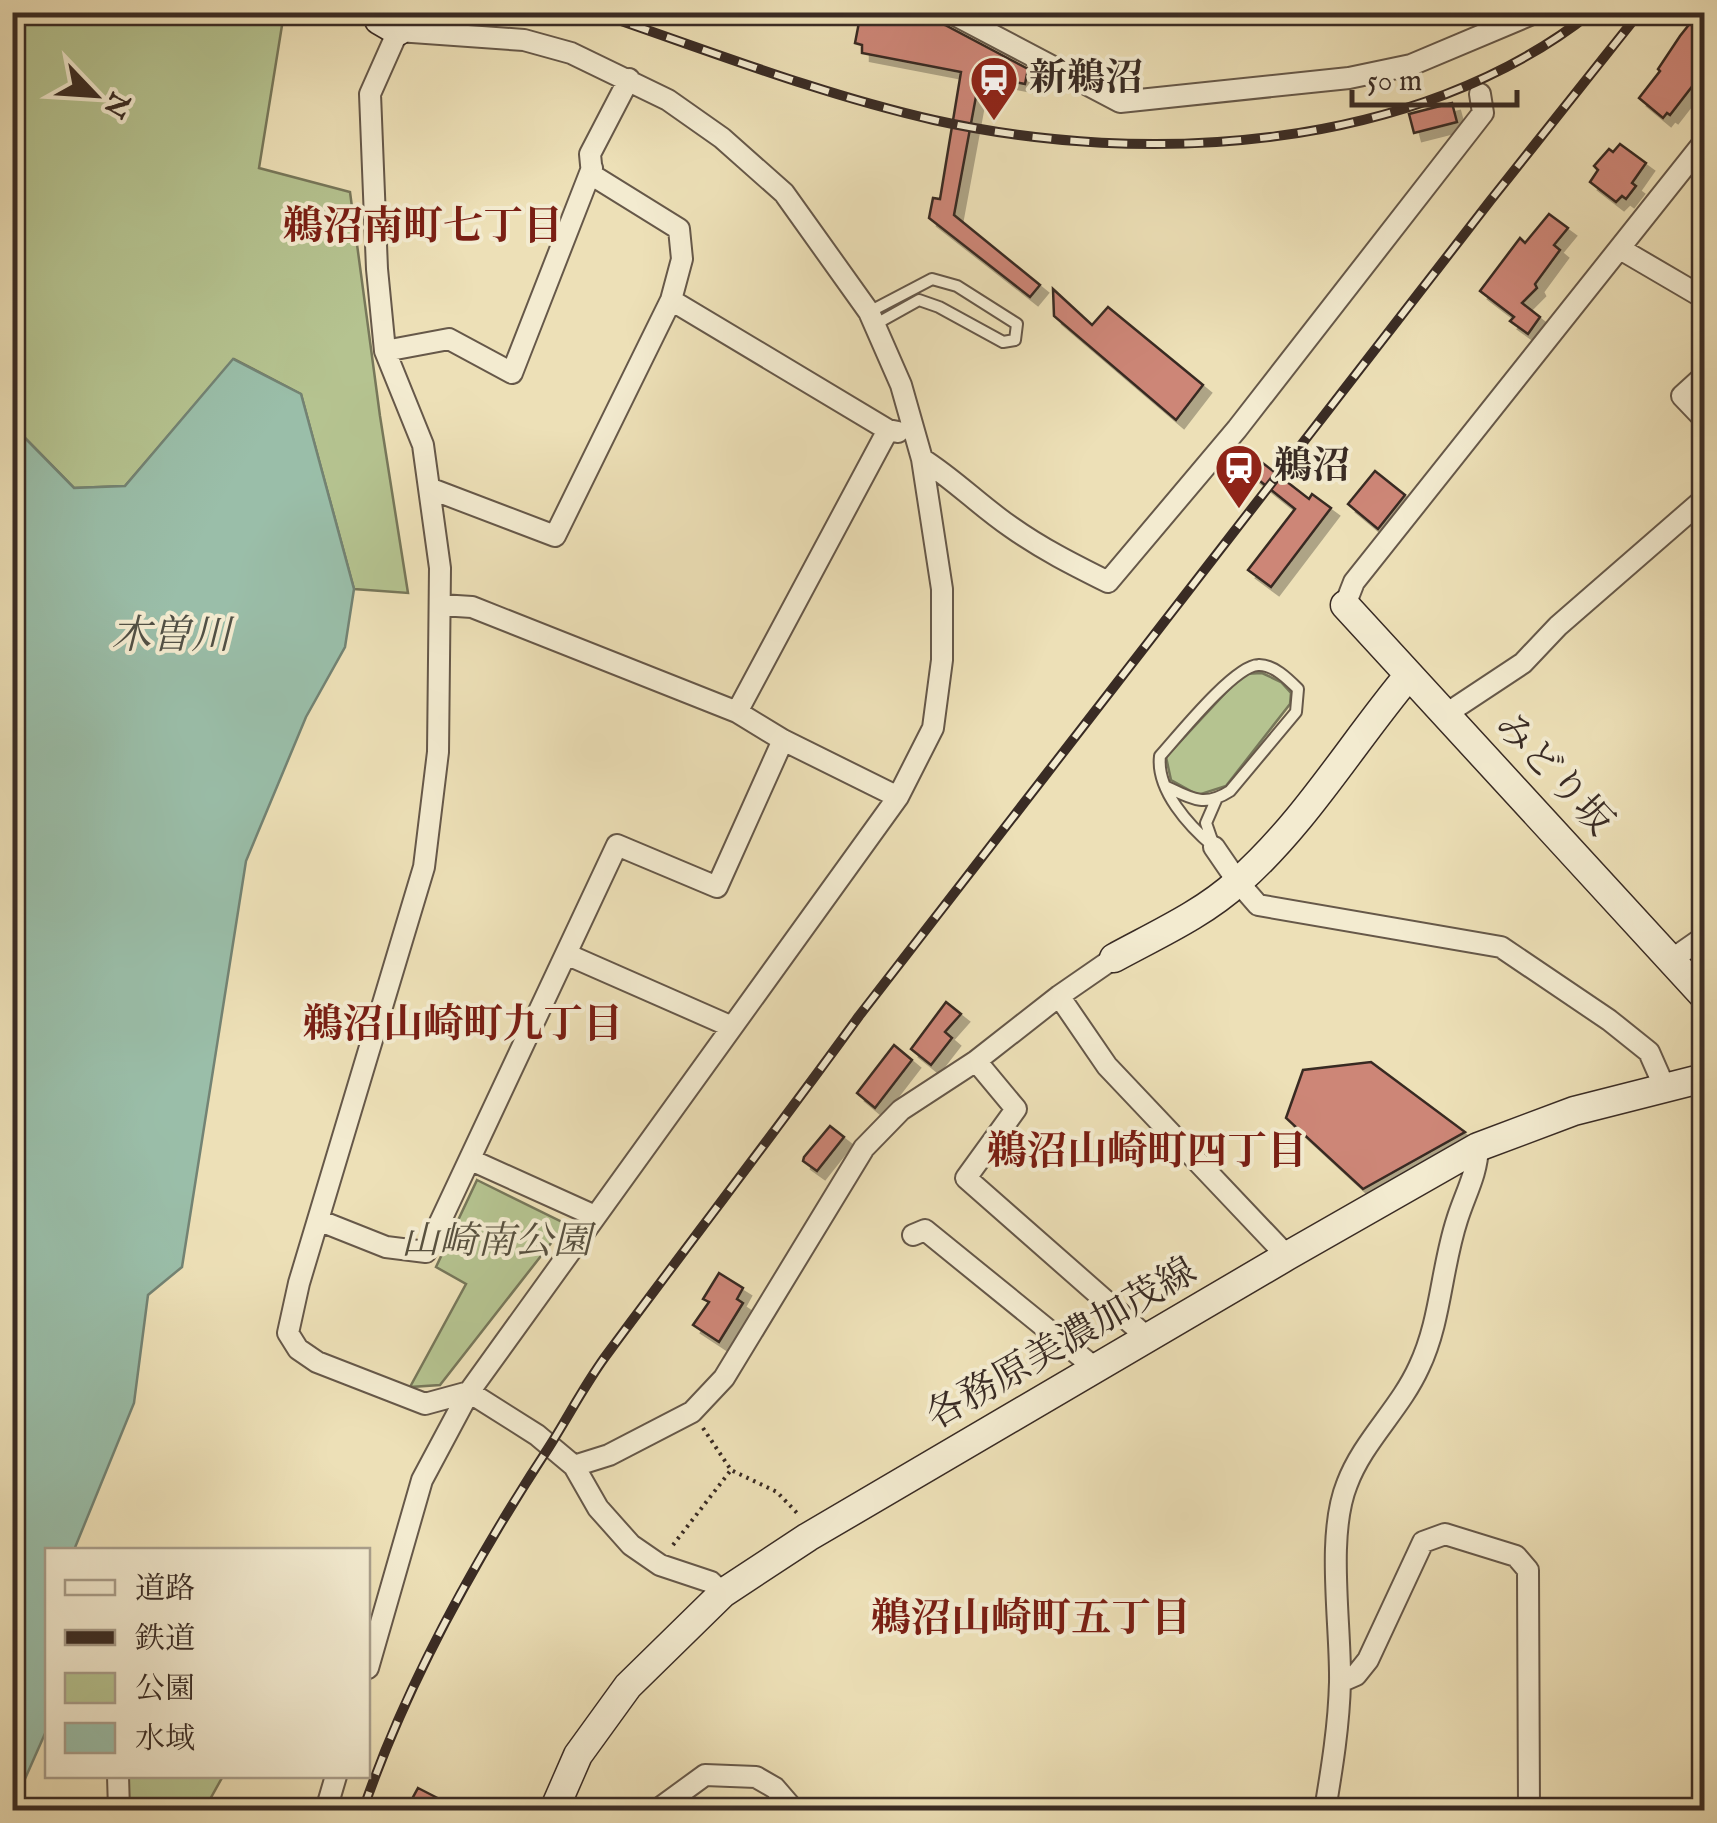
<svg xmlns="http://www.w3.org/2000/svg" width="1717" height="1823" viewBox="0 0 1717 1823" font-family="'IM FELL English','Noto Serif JP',serif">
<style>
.green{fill:#b5c390;stroke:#77775a;stroke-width:2.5}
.water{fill:#9abea9;stroke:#738374;stroke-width:2.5}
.building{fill:#cd8677;stroke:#392b24;stroke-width:2.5;filter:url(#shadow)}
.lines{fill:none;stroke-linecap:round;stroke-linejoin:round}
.lane-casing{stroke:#665849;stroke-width:14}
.street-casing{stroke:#665849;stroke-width:24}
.secondary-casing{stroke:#392b24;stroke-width:31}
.path{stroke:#392b24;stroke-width:4;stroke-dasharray:2.5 5;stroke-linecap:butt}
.lane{stroke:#f3ebd0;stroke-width:10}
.street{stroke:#f3ebd0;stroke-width:20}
.secondary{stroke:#f3ebd0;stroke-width:28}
.rail-casing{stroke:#392b24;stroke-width:10}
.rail{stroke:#f3ebd0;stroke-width:6;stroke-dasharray:19;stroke-linecap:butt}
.labels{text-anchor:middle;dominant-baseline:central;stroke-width:8;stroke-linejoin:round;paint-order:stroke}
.poi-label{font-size:38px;font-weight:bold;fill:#392b24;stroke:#f3ebd0;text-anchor:start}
.street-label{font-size:38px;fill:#392b24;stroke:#f3ebd0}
.park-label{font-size:38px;font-style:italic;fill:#58513f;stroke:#f3ebd0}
.neighbourhood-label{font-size:40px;font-weight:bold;fill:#7a1f14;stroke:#f3ebd0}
.water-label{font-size:40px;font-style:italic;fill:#515045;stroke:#f3ebd0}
</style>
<defs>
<filter id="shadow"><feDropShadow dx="8" dy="8" stdDeviation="0" flood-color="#0004"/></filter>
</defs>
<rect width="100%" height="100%" fill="#ede0b7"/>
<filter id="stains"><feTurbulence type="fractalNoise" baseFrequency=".002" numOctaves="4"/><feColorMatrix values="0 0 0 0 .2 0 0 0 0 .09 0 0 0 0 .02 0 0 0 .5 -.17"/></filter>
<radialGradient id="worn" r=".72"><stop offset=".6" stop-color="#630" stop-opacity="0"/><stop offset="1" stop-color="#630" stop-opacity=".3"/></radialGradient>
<path class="green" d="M12,13h272l-25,155 91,24 30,224 28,177 -54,-4 -53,-195 -67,-35 -109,127 -51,2 -51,-52 -11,-31z
M1262,673l19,9 10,11 -1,11 -64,82 -28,9 -27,-15 -5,-23 77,-83z
M477,1180l89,44 -126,161 -30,2 56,-103 -30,-17z
M122,1776h101l-19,34h-81z"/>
<path class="water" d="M233,359l68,35 53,195 -9,58 -39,70 -60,144 -64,406 -34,28 -14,108 -60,147h-26l-1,179 -34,77v-1401l10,31 51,52 51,-2z"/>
<path class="building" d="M861,12h47l20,4v6l17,3 83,44 -3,15 -45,-9 -26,140 86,70 -10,12 -101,-79 4,-20 7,1 21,-127 -99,-19v-8l-7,-2z
M1699,12h5v59l-34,44 -3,-2 -4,5 -24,-20 21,-27 -2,-2 22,-33z
M1452,103l5,19 -43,11 -5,-19z
M1620,144l26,19 -14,20 4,3 -10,13 -4,-3 -6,6 -26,-20 8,-12 -4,-4 15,-17 4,3z
M1549,214l19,14 -14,17 6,5 -25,34 2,4 -15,15 18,14 -12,17 -18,-13 4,-4 -34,-26 40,-53 5,5z
M1053,289l39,36 16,-18 95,78 -27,35 -122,-104z
M1255,457l54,42 3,-5 19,14 -60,79 -23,-17 47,-61 -50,-40z
M1375,471l30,24 -27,34 -30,-25z
M946,1002l15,12 -16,18 7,6 -21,27 -20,-16z
M894,1045l18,15 -37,48 -18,-15z
M1371,1062l94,70 -102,57 -77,-71 17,-48z
M830,1126l14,11 -27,34 -14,-10 1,-4z
M719,1273l24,15 -6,11 6,4 -24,39 -26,-17 16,-23 -6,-3z
M418,1788l43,22h-55z"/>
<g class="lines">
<g class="lane-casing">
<path id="lane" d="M869,312l63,-33 25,7 60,38 -2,16 -12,2 -64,-35 -20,-7 -43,24
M1165,786c25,12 39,22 65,5l66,-79 2,-23c-10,-10 -25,-25 -40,-24 -24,1 -80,71 -98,91 -4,34 29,70 54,91
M1214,846l-8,-23 10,-23"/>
</g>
<g class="street-casing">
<path id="street" d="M949,12l171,90 229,-24 62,-13 126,-53
M1622,250l82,48
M671,300l217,130 10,2
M385,351l64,-12 63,34 80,-205
M1704,376l-22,20 22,23
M922,459c32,20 58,47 89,68 31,22 63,38 97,55l129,-153 246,-316 -3,-19
M429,488l126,48 116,-236 11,-41 -3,-30 -87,-54 -2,-21 39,-75
M441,605l31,2 265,105 151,-282
M1345,605l9,-23 350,-440
M737,712l46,28 115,57
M1446,714l77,-51 35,-37 146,-127
M1214,847l24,35 20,23 243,42 108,73 40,32 15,34
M566,954l166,73
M1671,960l33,-23
M1059,996l48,70 180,190
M976,1061l40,48 -50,69 183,161
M471,1160l124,56
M318,1220l68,27 40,5 191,-407 100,42 66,-147
M913,1235l12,-5 170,138
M574,1466l35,-11 83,-43 32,-34 140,-230 37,-38 75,-49 83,-65 55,-38
M368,1668l54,-188 47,-88 429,-595 35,-69 9,-68v-71l-20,-130 -21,-74 -32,-73 -85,-119 -62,-55 -54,-38 -97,-47 -47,-13 -126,-9 -28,63 7,175 8,82 38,94 17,123 -2,184 -14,115 -125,416 -11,50 10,16 19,13 108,42 44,-12 68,43 37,31 24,42 33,37 29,20 51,17 12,11
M1340,1682l16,-7 12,-15 55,-118 22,-8 71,22 12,14 1,240
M118,1776l1,34
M326,1810l10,-34
M657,1810l48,-35 51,2 19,11 19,22
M1325,1810c7,-42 14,-85 15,-128 1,-58 -14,-146 7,-198 16,-43 53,-75 72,-117 22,-46 22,-98 38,-147 8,-26 20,-45 21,-73"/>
</g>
<g class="secondary-casing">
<path id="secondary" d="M376,12l3,8 19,11
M1345,605l359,391
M1114,958c42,-23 89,-44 124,-76 67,-59 114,-139 171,-207
M554,1810l24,-55 50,-69 95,-93 85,-56 479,-281 191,-109 96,-36 130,-33"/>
</g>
<path class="path" d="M703,1428l28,42 46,22 20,21
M673,1545l58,-75"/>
<use href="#lane" class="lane"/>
<use href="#street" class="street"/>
<use href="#secondary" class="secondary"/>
<g class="rail-casing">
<path id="rail" d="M595,12c112,38 224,82 339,108 212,47 482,32 658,-108
M363,1810c44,-128 112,-250 186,-363 19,-30 35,-61 56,-90 84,-114 171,-226 254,-341l631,-815 150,-189"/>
</g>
<use href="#rail" class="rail"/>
</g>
<defs>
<g id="station-pin" transform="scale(2.5)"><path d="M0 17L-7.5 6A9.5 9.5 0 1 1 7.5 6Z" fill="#8f2418" stroke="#f3ebd0"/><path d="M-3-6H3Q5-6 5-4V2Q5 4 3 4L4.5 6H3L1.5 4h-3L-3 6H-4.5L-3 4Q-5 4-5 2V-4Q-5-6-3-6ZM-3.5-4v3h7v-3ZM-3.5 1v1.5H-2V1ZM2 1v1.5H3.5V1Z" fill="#fff"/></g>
</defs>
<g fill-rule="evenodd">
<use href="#station-pin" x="994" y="80"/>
<use href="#station-pin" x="1239" y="468"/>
</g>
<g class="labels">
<g class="poi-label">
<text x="1029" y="80">新鵜沼</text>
<text x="1274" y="468">鵜沼</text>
</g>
<g class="street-label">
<text transform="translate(1553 775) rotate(47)">みどり坂</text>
<text transform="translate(1062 1345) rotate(-30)">各務原美濃加茂線</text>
</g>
<g class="park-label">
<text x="496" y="1243">山崎南公園</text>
</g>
<g class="neighbourhood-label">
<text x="423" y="228">鵜沼南町七丁目</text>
<text x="463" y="1026">鵜沼山崎町九丁目</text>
<text x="1147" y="1153">鵜沼山崎町四丁目</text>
<text x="1031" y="1620">鵜沼山崎町五丁目</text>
</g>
<g class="water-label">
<text x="171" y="637">木曽川</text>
</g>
</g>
<rect width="1717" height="1823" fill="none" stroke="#ede0b7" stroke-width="50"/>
<rect x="15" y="15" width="1687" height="1793" fill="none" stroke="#392b24" stroke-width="5"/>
<rect x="25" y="25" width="1667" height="1773" fill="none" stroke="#392b24" stroke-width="2.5"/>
<rect x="45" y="1548" width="325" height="230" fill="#f3ebd0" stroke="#a99e8b" stroke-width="2.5"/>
<rect x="65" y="1580" width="50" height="15" fill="#f3ebd0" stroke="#a99e8b" stroke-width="2.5"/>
<text x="135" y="1598" font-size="30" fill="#392b24">道路</text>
<rect x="65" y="1630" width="50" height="15" fill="#392b24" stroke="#a99e8b" stroke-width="2.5"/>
<text x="135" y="1648" font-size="30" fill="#392b24">鉄道</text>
<rect x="65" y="1673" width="50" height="30" fill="#b5c390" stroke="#a99e8b" stroke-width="2.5"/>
<text x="135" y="1698" font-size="30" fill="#392b24">公園</text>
<rect x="65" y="1723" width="50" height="30" fill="#9abea9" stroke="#a99e8b" stroke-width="2.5"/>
<text x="135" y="1748" font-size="30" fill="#392b24">水域</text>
<g transform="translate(95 95) rotate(115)" stroke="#f3ebd0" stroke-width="8" paint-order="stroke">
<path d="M0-8L18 38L0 25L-18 38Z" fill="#392b24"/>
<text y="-15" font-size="28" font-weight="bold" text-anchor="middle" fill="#392b24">N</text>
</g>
<path d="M1352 90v15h165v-15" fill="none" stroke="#392b24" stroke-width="5"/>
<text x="1367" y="90" font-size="30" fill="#392b24" stroke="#f3ebd0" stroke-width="8" paint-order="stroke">50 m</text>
<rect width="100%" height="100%" filter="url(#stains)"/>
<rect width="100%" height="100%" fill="url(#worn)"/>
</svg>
